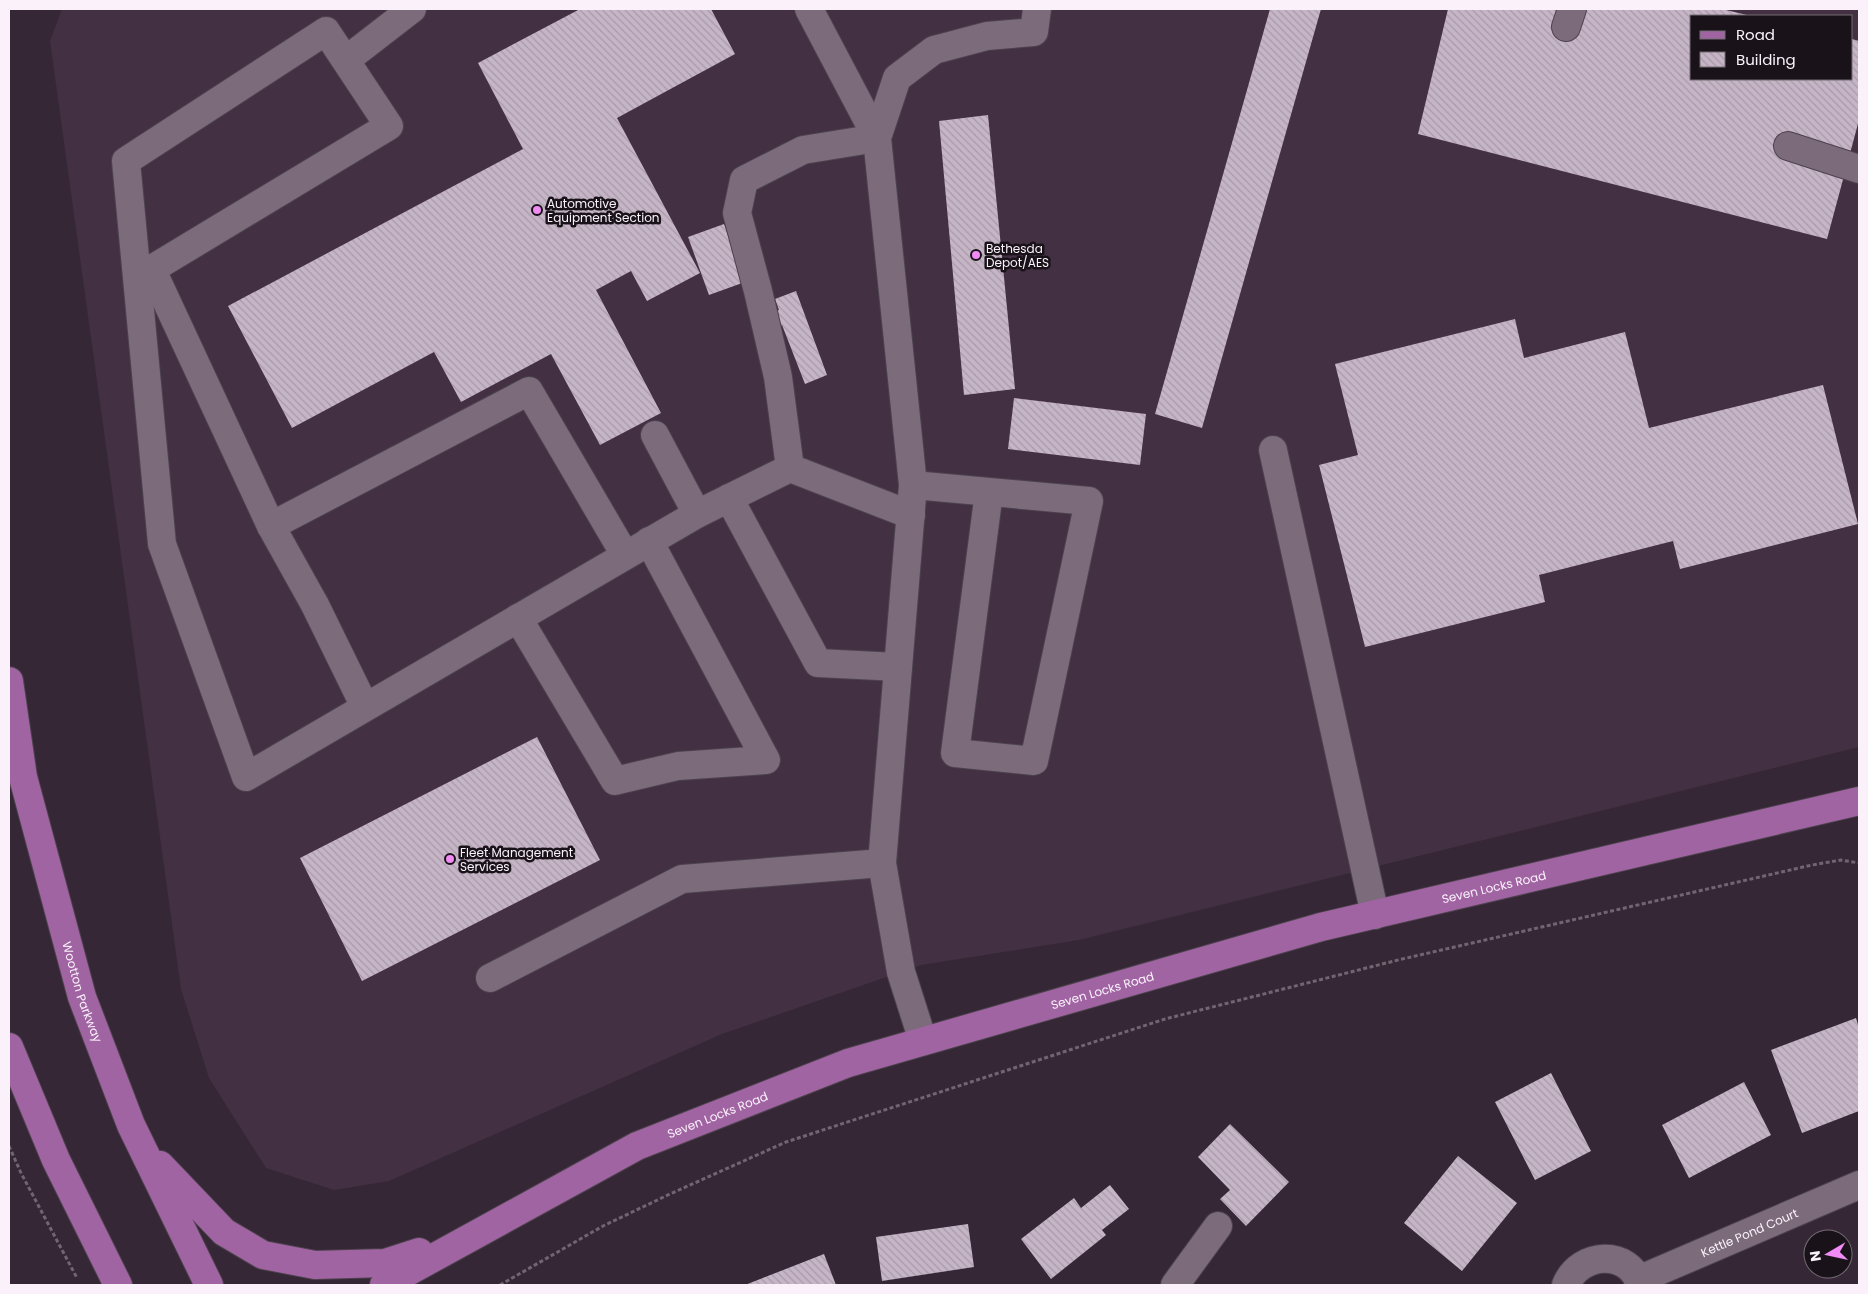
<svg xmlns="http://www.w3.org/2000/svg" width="1868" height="1294" viewBox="0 0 1868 1294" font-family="Poppins,sans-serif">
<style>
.built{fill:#433043;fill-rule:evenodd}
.building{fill:url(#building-back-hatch)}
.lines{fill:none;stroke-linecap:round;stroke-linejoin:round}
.minor-casing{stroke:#4d424d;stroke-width:30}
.major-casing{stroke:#4d424d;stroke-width:30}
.path{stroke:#726572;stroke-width:3;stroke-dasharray:4 2.5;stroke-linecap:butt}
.minor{stroke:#7b6b7b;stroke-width:28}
.major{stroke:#a164a3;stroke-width:28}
.poi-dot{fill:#f18af4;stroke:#191319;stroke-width:2}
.labels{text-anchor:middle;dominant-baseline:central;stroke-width:5;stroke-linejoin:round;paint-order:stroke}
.poi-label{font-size:12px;fill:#faf1fa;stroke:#191319;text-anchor:start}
.street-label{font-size:12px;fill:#faf1fa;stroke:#191319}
</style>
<defs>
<pattern id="building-back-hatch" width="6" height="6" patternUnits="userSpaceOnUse" patternTransform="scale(1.25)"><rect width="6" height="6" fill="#c6b5c6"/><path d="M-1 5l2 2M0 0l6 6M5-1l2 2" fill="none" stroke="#a79aa7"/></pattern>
</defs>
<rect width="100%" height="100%" fill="#352735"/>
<path class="built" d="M62,9h1797v738l-780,193 -158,25 -199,69 -333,147 -55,9 -68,-22 -57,-90 -28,-89 -131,-948zM1692,16h160v63h-160z"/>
<path class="building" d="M580,9h131l24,45 -118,64 83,155 -53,28 -16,-30 -35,19 65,123 -61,32 -49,-91 -90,48 -27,-50 -142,76 -64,-122 295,-157 -45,-86z
M1270,9h51l-119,419 -47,-14z
M1448,9h274l29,7h-59v63h160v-40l7,2v79l-32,119 -409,-105z
M988,115l27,274 -51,6 -25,-274z
M724,224l21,58 -36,13 -21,-58z
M796,291l31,84 -22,9 -23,-59 -8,3 -6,-14 11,-4 -4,-11z
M1515,319l9,39 101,-26 24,96 174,-43 35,139 -178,45 -7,-28 -134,34 6,27 -180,45 -46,-182 39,-10 -23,-91z
M1014,398l132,16 -6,51 -132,-16z
M537,737l63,123 -238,121 -62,-123z
M1856,1018l3,10v83l-57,22 -31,-83z
M1551,1073l40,78 -56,29 -40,-78z
M1744,1082l27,53 -82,43 -27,-53z
M1230,1124l59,58 -43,44 -26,-27 10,-9 -32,-33z
M1458,1156l59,47 -55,68 -58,-48z
M1110,1185l19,24 -27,21 4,5 -55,44 -30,-40 53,-41 7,10z
M968,1224l6,43 -92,14 -6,-44z
M824,1254l12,31h-91z"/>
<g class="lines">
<g class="minor-casing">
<g id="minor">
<path d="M809,9l68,129 -74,12 -59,30 -7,33 21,78 20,86 12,91 121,47"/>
<path d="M1566,27l6,-18"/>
<path d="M346,60l66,-51"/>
<path d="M1788,146l71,23"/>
<path d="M152,270l119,256 44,79 50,102"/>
<path d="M137,278l252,-152 -63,-95 -200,130 36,383 84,233 451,-263"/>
<path d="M655,435l42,79 93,-46"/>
<path d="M1273,450l102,465"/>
<path d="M913,485l176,16 -55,260 -79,-8 34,-261"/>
<path d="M729,498l89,165 80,4"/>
<path d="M271,526l258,-135 96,164"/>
<path d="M518,618l97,163 63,-15 88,-6 -117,-219"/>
<path d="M490,978l192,-99 200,-16"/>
<path d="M923,1041l-22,-69 -19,-109 31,-378 -36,-347 20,-60 37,-28 53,-14 47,-4 3,-23"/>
<path id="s1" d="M1638,1280l221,-95"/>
<path d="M1175,1285l43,-59"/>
<path d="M1566,1285c14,-34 64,-36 74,0"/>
</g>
</g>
<g class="major-casing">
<g id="major">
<path id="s2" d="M9,681l14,96 59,220 49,128 78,160"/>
<path d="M9,1047l47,113 62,125"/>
<path d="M160,1165l64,67 39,23 52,10 70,-2 34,-11"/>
<path id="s3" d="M384,1285l253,-139 211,-83 473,-136 538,-126"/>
</g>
</g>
<path class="path" d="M9,1146l12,27 56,105
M500,1285l103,-59 67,-32 116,-52 379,-123 233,-59 414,-95 29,-5 18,3"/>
<use href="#minor" class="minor"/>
<use href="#major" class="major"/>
</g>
<g class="poi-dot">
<circle cx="537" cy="210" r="5"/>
<circle cx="976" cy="255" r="5"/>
<circle cx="450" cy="859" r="5"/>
</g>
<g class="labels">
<g class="poi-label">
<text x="547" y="203">Automotive<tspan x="547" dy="14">Equipment Section</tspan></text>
<text x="986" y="248">Bethesda<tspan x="986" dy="14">Depot/AES</tspan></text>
<text x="460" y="852">Fleet Management<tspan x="460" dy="14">Services</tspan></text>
</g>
<g class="street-label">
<text stroke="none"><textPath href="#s3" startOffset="1185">Seven Locks Road</textPath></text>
<text stroke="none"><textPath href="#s3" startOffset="780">Seven Locks Road</textPath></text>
<text stroke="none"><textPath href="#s2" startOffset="320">Wootton Parkway</textPath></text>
<text stroke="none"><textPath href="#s3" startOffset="375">Seven Locks Road</textPath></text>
<text stroke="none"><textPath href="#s1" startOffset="121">Kettle Pond Court</textPath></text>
</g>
</g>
<rect width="1868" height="1294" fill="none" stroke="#faf1fa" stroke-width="20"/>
<rect x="1690" y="15" width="162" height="65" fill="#191319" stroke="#736c73"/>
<rect x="1700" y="31" width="25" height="8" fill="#a164a3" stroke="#736c73"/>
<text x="1736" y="40" font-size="15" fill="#faf1fa">Road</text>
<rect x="1700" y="52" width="25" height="15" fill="url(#building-back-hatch)" stroke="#736c73"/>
<text x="1736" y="65" font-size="15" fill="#faf1fa">Building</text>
<g transform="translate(1828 1254) rotate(261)"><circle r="24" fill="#191319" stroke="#736c73"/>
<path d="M0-4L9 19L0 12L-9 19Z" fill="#f18af4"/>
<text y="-8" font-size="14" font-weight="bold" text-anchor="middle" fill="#faf1fa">N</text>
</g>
</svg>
